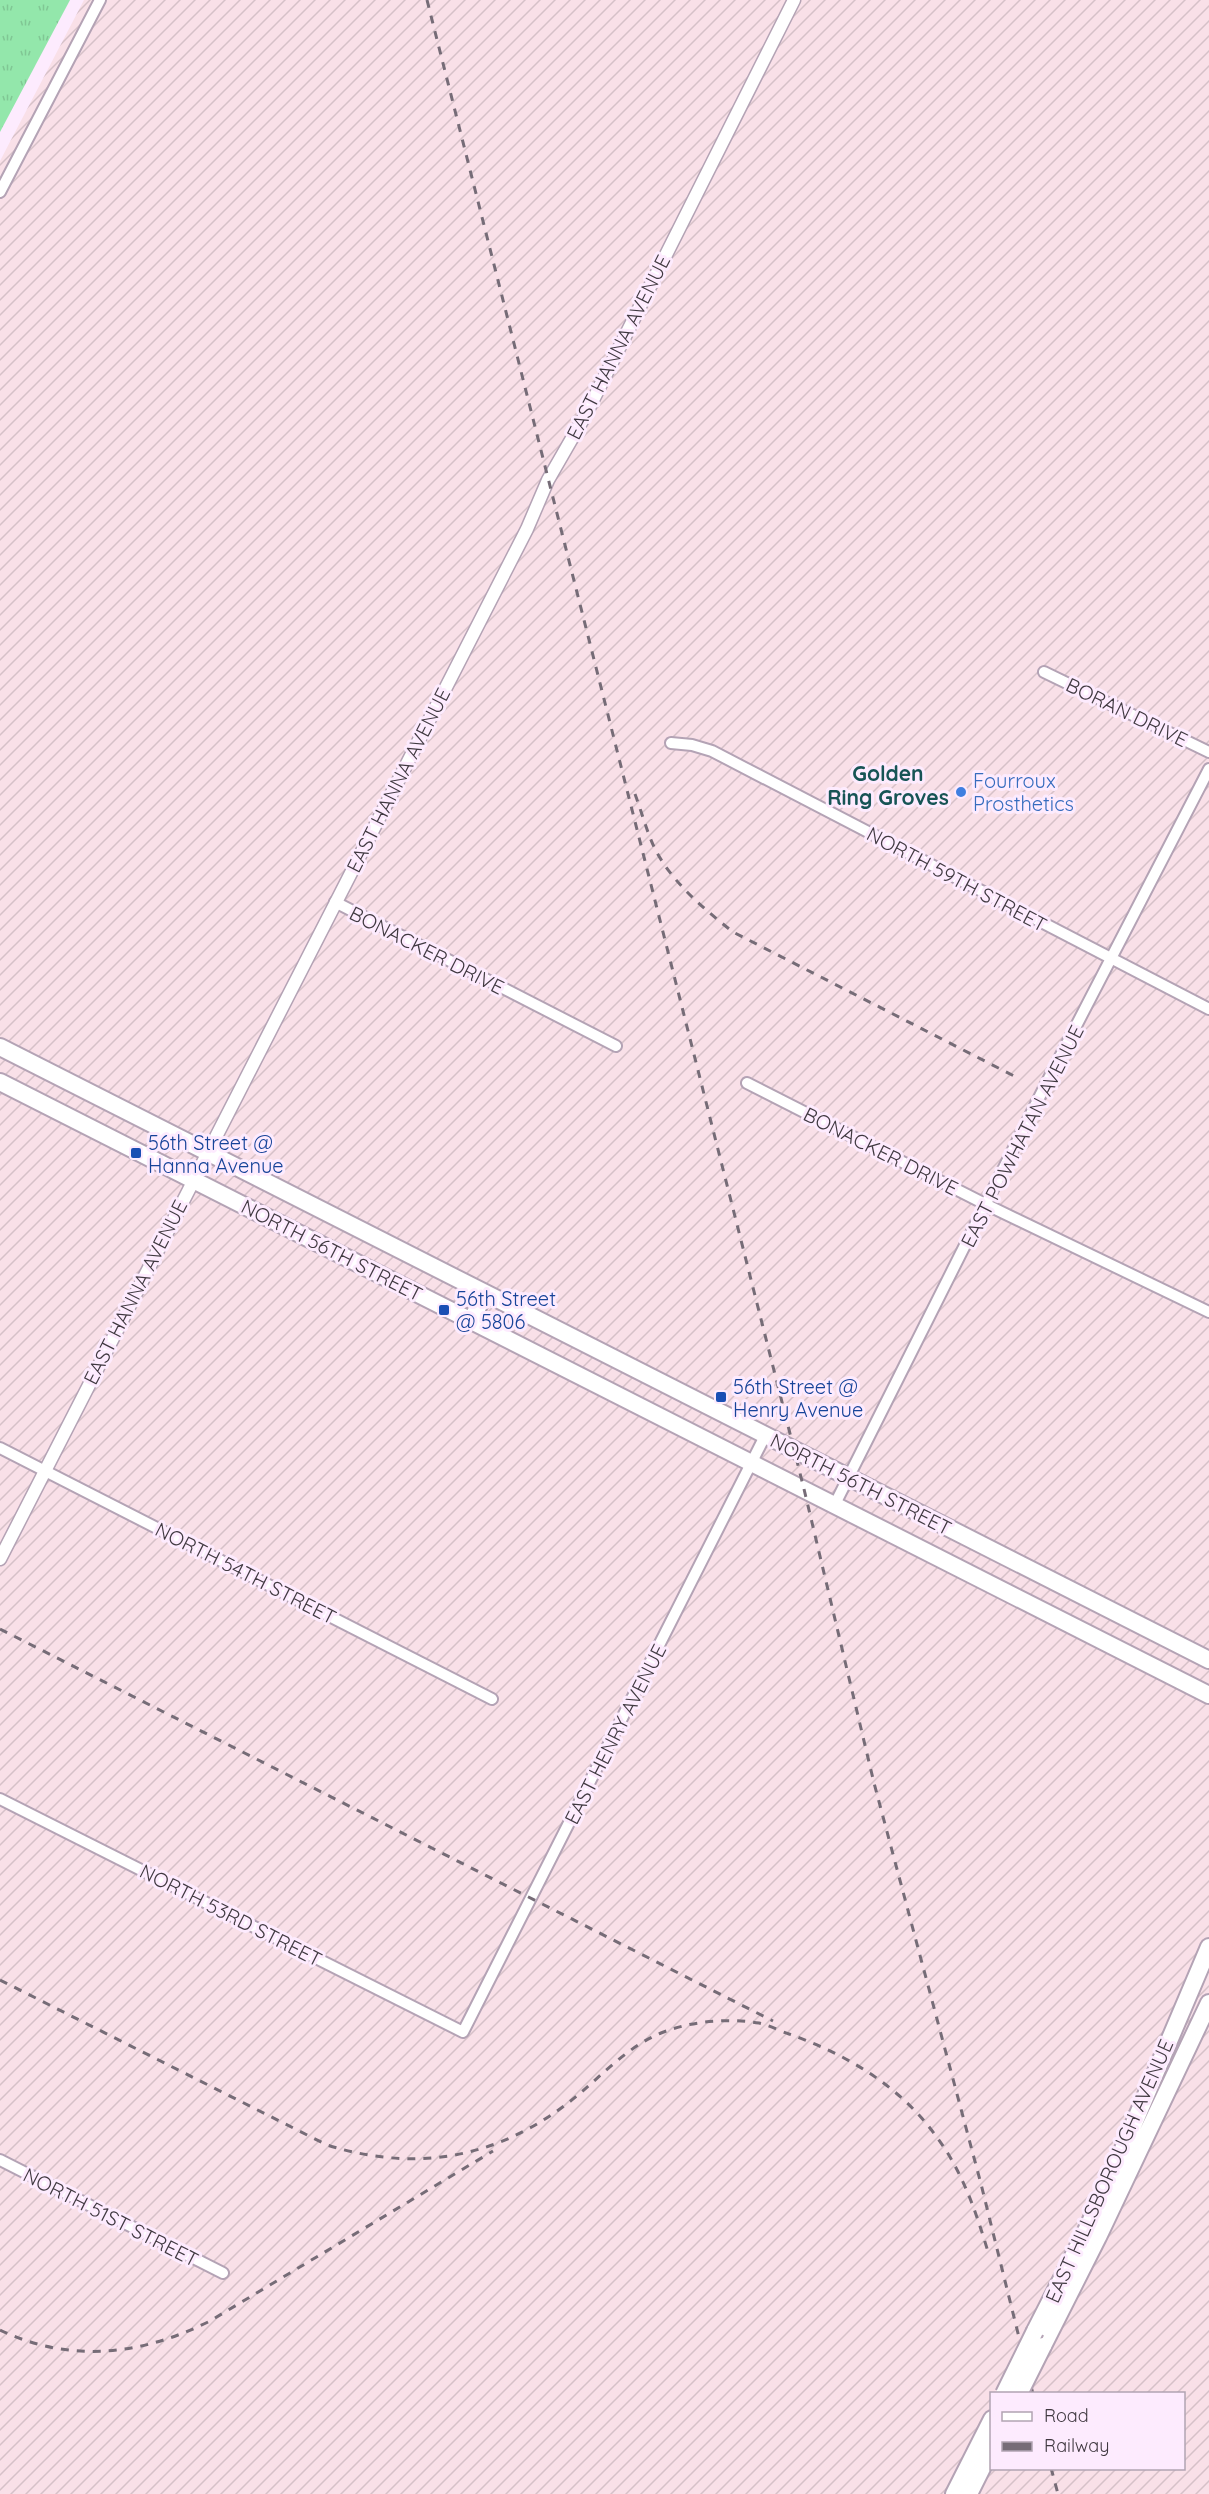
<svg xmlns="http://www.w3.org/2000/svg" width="1209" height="2494" viewBox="0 0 1209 2494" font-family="Quicksand,sans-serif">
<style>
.industrial{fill:url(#industrial-furrows);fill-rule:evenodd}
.grass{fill:url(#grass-tufts)}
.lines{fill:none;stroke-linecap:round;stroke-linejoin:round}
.minor-casing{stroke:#b4a3b5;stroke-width:14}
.tertiary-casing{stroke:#b4a3b5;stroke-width:15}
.primary-casing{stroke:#b4a3b5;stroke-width:20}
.minor{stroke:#fff;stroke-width:10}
.tertiary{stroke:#fff;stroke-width:12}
.primary{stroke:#fff;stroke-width:16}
.rail{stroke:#766c77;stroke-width:3;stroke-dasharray:8 8;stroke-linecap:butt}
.primary-bridge-casing{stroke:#b4a3b5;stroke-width:20;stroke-linecap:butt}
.primary-bridge{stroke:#fff;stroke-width:16}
.shop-dot{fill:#3f7fe0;stroke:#fdebfe;stroke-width:2}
.transit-dot{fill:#1a4fb4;stroke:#fdebfe;stroke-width:2}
.labels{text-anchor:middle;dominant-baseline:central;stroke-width:6;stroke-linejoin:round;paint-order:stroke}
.street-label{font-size:20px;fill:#403941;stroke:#fdebfe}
.shop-label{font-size:20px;fill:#366cbe;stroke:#fdebfe;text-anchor:start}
.transit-label{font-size:20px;fill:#164399;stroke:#fdebfe;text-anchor:start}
.neighbourhood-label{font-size:21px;font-weight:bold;fill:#175455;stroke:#fdebfe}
</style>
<defs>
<pattern id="industrial-furrows" width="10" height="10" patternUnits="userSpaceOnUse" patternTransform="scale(1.5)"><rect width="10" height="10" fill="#f9e0e8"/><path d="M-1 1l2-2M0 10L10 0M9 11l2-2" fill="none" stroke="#d6c1c8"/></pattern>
<pattern id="grass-tufts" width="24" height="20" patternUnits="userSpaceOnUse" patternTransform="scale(1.5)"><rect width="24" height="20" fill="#93e7ab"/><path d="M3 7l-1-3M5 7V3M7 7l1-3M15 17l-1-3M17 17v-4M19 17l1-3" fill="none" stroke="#80c794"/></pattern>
</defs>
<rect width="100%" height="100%" fill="#fdebfe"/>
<path class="industrial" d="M84,0h1125v2494h-1209v-2333zM992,2394h192v74h-192z"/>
<path class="grass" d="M0,0h70l-70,132z"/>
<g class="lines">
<g class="minor-casing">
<path id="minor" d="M0,192l100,-192
M1044,672l165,80
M671,743l21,2 20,6 497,258
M335,902l281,144
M747,1083l240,122 222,107
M0,1448l492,251
M835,1504l211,-420 163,-315
M0,1799l463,233 302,-596
M0,2160l223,113"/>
</g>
<g class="tertiary-casing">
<path id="tertiary" d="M0,1559l527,-1030 21,-49 38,-66 208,-414"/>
</g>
<g class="primary-casing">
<path id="primary" d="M0,1047l1209,613
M0,1082l1209,613
M471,1321l14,-28
M1035,2331l51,-100 32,-70 91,-214
M1043,2346l55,-109 111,-234
M954,2494l38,-75
M969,2494l23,-46"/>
</g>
<use href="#minor" class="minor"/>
<use href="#tertiary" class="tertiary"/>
<use href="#primary" class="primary"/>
<path class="rail" d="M427,0l377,1489 70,294 107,401 52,210
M635,794c7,19 12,39 21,57 18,33 48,58 77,81l281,144
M0,1629l773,392
M0,1980l327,165c93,29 176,12 251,-50 26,-22 51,-49 83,-62 30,-12 66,-15 98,-10 10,2 21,8 30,11 57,20 111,52 147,102 27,36 40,76 53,119
M0,2330c71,34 142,25 210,-9l283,-170
M1051,2468l7,26"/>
<g class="primary-bridge-casing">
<path id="primary-bridge" d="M1004,2394l31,-63
M1019,2394l24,-48"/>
</g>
<use href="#primary-bridge" class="primary-bridge"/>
</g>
<circle class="shop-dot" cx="961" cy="792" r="6"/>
<g class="transit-dot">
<rect x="130" y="1147" width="12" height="12" rx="3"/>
<rect x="438" y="1304" width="12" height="12" rx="3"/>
<rect x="715" y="1391" width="12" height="12" rx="3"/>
</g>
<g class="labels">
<g class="street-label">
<text transform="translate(618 347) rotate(-63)">EAST HANNA AVENUE</text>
<text transform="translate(1127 712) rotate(26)">BORAN DRIVE</text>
<text transform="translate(398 780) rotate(-63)">EAST HANNA AVENUE</text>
<text transform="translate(957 879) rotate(28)">NORTH 59TH STREET</text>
<text transform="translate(427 950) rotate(27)">BONACKER DRIVE</text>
<text transform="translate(1022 1136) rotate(-63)">EAST POWHATAN AVENUE</text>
<text transform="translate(881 1151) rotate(27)">BONACKER DRIVE</text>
<text transform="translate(332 1250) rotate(27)">NORTH 56TH STREET</text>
<text transform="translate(135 1292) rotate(-63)">EAST HANNA AVENUE</text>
<text transform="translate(861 1484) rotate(27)">NORTH 56TH STREET</text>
<text transform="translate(246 1573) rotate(27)">NORTH 54TH STREET</text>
<text transform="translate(615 1734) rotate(-63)">EAST HENRY AVENUE</text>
<text transform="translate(231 1915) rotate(27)">NORTH 53RD STREET</text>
<text transform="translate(1109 2171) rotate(-66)">EAST HILLSBOROUGH AVENUE</text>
<text transform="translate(111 2217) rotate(27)">NORTH 51ST STREET</text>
</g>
<g class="shop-label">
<text x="973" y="780">Fourroux<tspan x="973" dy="23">Prosthetics</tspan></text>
</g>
<g class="transit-label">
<text x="148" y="1142">56th Street @<tspan x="148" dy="23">Hanna Avenue</tspan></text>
<text x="456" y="1298">56th Street<tspan x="456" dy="23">@ 5806</tspan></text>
<text x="733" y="1386">56th Street @<tspan x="733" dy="23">Henry Avenue</tspan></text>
</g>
<g class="neighbourhood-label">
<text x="888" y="773">Golden<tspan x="888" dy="24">Ring Groves</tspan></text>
</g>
</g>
<rect x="990" y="2392" width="195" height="78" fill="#fdebfe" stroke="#b1a4b2" stroke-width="1.5"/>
<rect x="1002" y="2412" width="30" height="9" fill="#ffffff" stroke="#b1a4b2" stroke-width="1.5"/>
<text x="1044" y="2422" font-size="18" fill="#403941">Road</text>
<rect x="1002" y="2442" width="30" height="9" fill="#766c77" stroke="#b1a4b2" stroke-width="1.5"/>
<text x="1044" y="2452" font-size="18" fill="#403941">Railway</text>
</svg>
